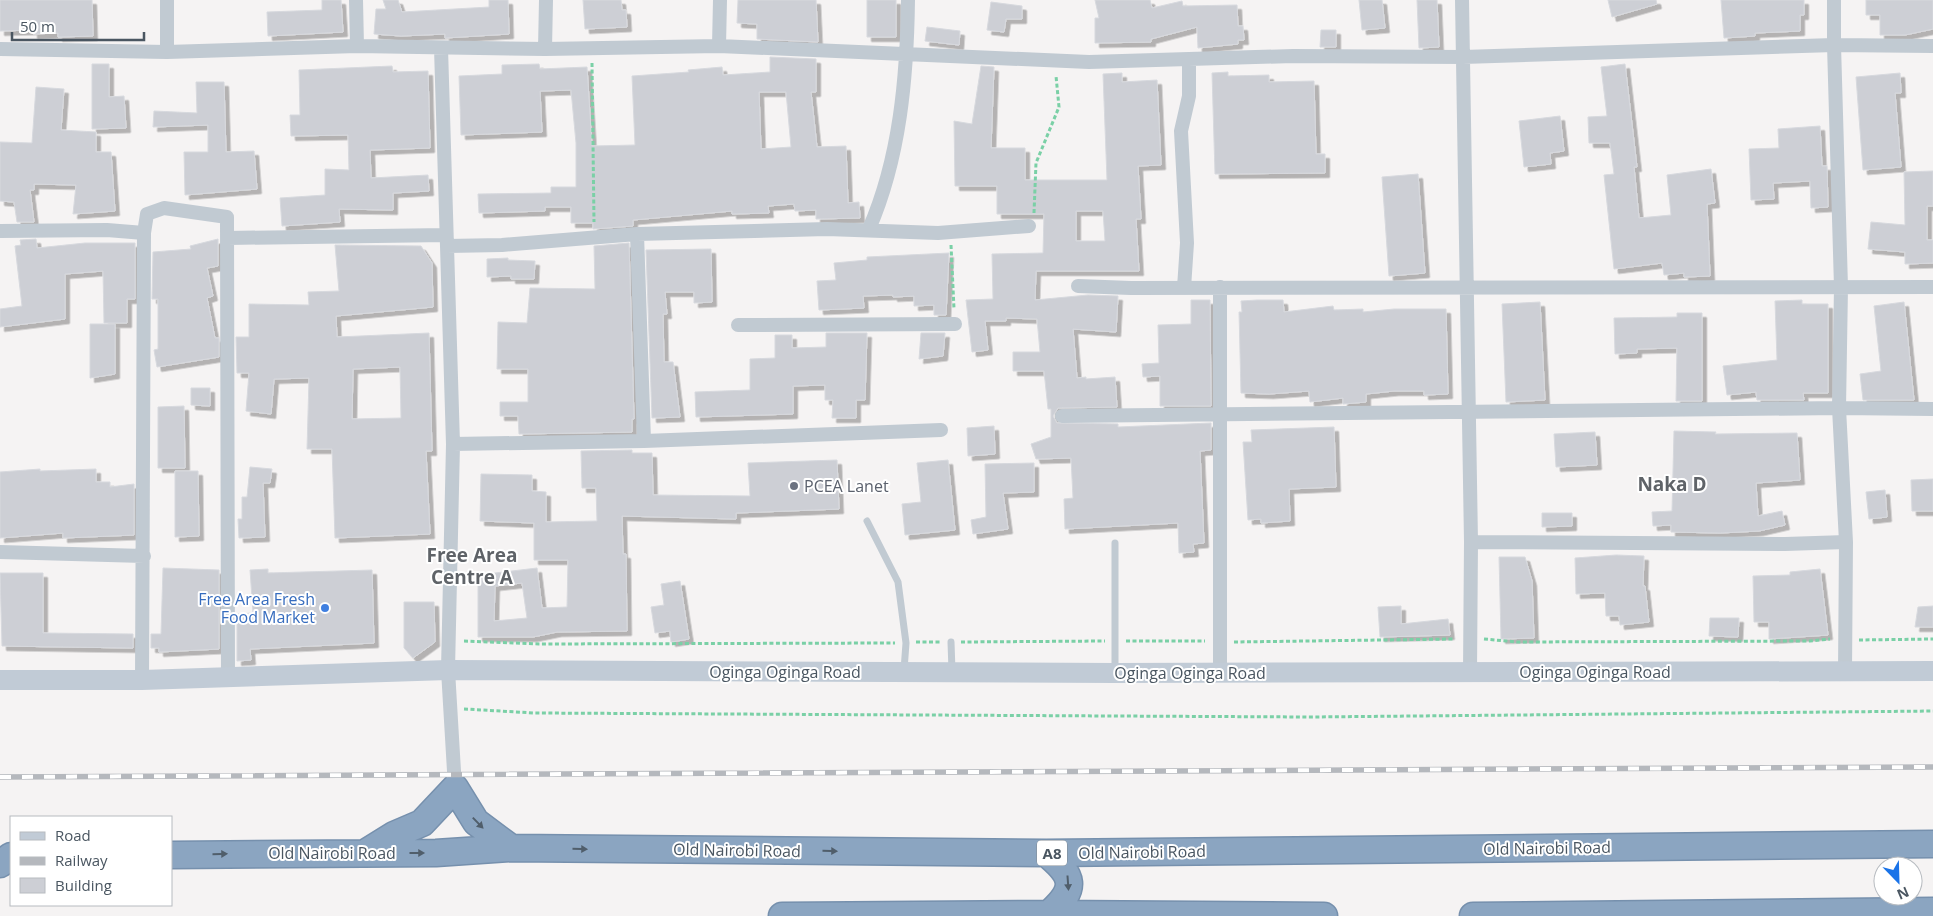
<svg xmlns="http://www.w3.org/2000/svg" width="1933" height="916" viewBox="0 0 1933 916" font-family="'Open Sans',sans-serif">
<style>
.building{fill:#cdcfd5;stroke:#d7d9de;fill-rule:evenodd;filter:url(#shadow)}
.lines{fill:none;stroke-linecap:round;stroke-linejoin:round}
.highway-casing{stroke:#7690ad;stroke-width:29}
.path{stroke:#7ad0a6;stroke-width:3;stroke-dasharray:4 2.5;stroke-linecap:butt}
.lane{stroke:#c1cad2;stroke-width:7}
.street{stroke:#c1cad2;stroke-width:14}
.secondary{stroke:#c1cbd6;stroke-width:20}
.highway{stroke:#8ba5c1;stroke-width:26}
.rail-casing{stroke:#b5b8bd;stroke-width:5.5}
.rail{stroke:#fff;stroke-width:4;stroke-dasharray:11;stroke-linecap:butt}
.oneway{fill:#505e6b}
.worship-dot{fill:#6b7280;stroke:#fff;stroke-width:2}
.shop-dot{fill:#3f7fe0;stroke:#fff;stroke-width:2}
.labels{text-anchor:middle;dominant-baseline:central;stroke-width:4;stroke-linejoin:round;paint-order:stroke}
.shield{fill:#fff;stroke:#808990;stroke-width:1}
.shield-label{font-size:15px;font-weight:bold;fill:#4a5661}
.worship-label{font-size:16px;fill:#5b616d;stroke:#fff;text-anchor:start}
.shop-label{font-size:16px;fill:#366cbe;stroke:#fff;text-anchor:end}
.street-label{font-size:16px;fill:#4a5661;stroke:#fff}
.quarter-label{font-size:19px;font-weight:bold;fill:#5f6368;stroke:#fff}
</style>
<defs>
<filter id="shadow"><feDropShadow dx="4.5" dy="4.5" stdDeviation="0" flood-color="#0004"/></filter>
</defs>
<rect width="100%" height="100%" fill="#f5f3f3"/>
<path class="building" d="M0,0h92l1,36 -35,1v-4l-25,1v-4l-33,1z
M322,0h19l2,32 -75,4 -1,-24 55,-2z
M383,0h15l4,12 87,-5v-7h19l1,34 -64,4v-4l-44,2 -27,-2 2,-25h10z
M583,0h38l1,10h4l1,17 -42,2z
M738,0h78l2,42 -61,-3v-15l-20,-1z
M867,0h29v37h-29z
M1095,0h55l2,8 30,-7 1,5 54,-1 1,21h5l1,14h-6v4l-40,4 -1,-21 -46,12v3l-56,1v-25h4z
M1359,0h23l3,28 -23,2z
M1417,0h20l2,47 -20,1z
M1608,0h48l1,4 -45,13z
M1721,0h83v15h-4v16l-45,2v3l-31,2z
M1866,0h67v29l-28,6h-25v-20h-14z
M991,2l31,4v13h-16l-2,13 -17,-2z
M927,27l33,4 -1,14 -34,-4z
M1321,30h15v17h-16z
M770,57l46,2v33h-5l6,55 29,-1 2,57 11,-1 1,16 -44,1v-9l-21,1 -1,-7 -26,2 1,7 -37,1v-3l-99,9v6l-40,3v-6h-22v-16h-26v4l-66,2 -1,-19 73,-1v-6h25v-44l-5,-53 -31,1 2,41 -81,3 -2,-59 43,-2v-9l37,-1 1,5 47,-2 5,79 43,-1 -3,-69 57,-4 -1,-2 34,-3 1,8 47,-3zM759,92h27l5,55 -30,2z
M92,64h17v33l15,-1 2,32 -34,1z
M1625,64l12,103h-3l5,51 32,-3 -4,-40 44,-6 4,34 -8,1 3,72 -26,1v-4l-20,2 -2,-12 -48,6 -10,-94 10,-1 -4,-31h-21l-1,-26 19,-1 -6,-49z
M392,66l1,6 35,-1 2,77 -60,2 1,28 57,-3 1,16 -36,2v17l-54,-1 1,13 -58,4 -2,-28 45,-3v-26l24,1 -1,-35 -57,1 -1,-21h10l-1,-45z
M981,66l13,1 -3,81h34v32h82l-4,-106 19,-1v9l35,-2 4,85 -23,1 3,53h-5l3,52h-103l-1,29 53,-5 30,1 -2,36 -43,-3 4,49 9,-1v2l29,-2 2,30 -59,1 -5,8 4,7 61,1v3l93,-4v27l-11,1 4,92 -11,1 1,8 -15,1 -1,-30 -113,6 -1,-30 9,-1 -2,-40 -35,1 -5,-15 20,-7v-28h-3l-4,-38h-31v-19h27l-3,-33 -31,-1v3h-21l3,29 -16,2 -6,-52 27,-1 -1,-45 51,-1 1,-39h-47v-28h-42l-1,-65 18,3zM1076,211h27l2,30h-29z
M1228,72v4l41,-1v7l45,-1 2,73h9v19l-110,1 -3,-101z
M1900,73l1,20h-6l6,74 -38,3 -7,-93z
M196,82h28l2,70 28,-1 3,38 -72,6 -1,-43h24v-27l-55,2 1,-16 43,2z
M36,87l28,2 -3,41 35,2v20h15l4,59 -42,3 3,-29 -42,-1v6h-4l4,32h-17l-3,-20 -14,-1v-59l32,1z
M1560,116l4,35 -14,2 1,11 -27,3 -5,-46z
M1820,126l2,40h5l1,41 -17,1 -1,-27 -37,2 1,16 -23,1 -2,-51 30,-1 -1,-19z
M1933,171v35h-6v34h6v23l-28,1v-12l-37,-3 3,-27 34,3 -1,-53z
M1418,174l7,99 -36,3 -7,-99z
M36,239l1,9 48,-5h50v56h-8v24h-23l-1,-52 -38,3v45l-65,8v-18l22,-3 -7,-60 6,-1 -1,-5z
M218,239v27l-11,2 6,28 -6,2 8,40h4v19l-62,10 -3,-17 4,-1v-50h-6l1,-47 38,-3 -1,-3z
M629,243l5,176h-2v13l-113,2 -1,-18h-18v-14h28v-33h-31l1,-47 29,1 3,-35 65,1 -1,-43z
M335,245l86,1 11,17 1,44 -97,9 1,21 92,-4 3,118h-6l4,83 -95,4 -3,-89h-25l2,-71 -35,1 -3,35 -25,-3 3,-38h-12l-1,-36h13v-33l60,1 -1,-13 31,-1zM400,367l1,51 -49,1 1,-50z
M711,249l1,53 -18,1v-11h-29l2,22h-4l1,48h9l7,55 -28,1 -6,-168z
M949,253l-3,62h-12v-10l-20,1v-10l-21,1v-2l-30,1 1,12 -45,2 -2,-29 19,-1 -2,-17 33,-3v-3z
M508,258v2l27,1 -1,18h-23v-3l-24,1v-18z
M1191,300h19l1,106h-51v-30l-17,1 -1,-13 17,-1 -1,-38 33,-1z
M1257,300h26l1,12 49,-6 1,4 29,-1v3l31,-3h52l2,85 -24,1v-4h-30l-28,3v8l-23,2v-6l-33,4 -1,-11 -40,3 -28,-1 -2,-81h3l-1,-11z
M1802,300v4h26v89h-25l1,7h-47l-1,-8 -29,3 -4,-29 54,-6 -2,-59z
M1540,302l5,98 -39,2 -4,-98z
M1904,302l10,98h-51l-3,-26 21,-3 -7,-65z
M1677,313h25v88h-26l1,-53 -40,1v4l-22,1 -1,-36 63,-1z
M90,324h25v50l-25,4z
M826,333h41l-2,67h-9v18h-24l1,-18h-8v-15l-32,1v28l-97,3 -1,-25 55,-2v-31l25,-1v-23h17v13l34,-1z
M921,333h24l-2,23 -24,3z
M191,388h19v18l-19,-1z
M184,406l1,62h-27v-61z
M994,426l1,28 -27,2 -1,-28z
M1334,427l2,60 -47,2 1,32 -29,2v-4l-13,1 -5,-78h9l-1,-12z
M1674,431l42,1 -1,2 82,-1 3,47 -44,3 2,33 24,-5 3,14 -26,6 -39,2 -49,-1v-7l-18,1 -1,-14 20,-1z
M1595,432l2,33 -41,2 -2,-33z
M632,450v3h20l1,42 97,1 -2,-33 89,-3 2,49 -103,4v6l-114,-3 1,38h3l1,77 -70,1 -24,5h-55v-62l59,-7 5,40 25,-1 1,-47h-34v-37l-54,-2 1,-47 51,1v16l14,1v30l51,-1 -1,-33h-14l-1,-37zM522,583l5,35 -33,3 1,-35z
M948,460l7,70 -50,5 -3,-31 19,-2 -4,-39z
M1034,463v29l-31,1 5,36 -35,5 -2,-14 15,-3 -1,-53z
M250,467l22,2 -2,14h-7l2,54 -26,1 -1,-19h4v-22h5z
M40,469v2l56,-2v13h14v5l24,-3v51l-71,3v-5l-63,5v-66z
M175,471h23l1,65 -24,1z
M1933,479v32h-21l-1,-31z
M1885,490l2,27 -18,2 -3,-27z
M1542,513h30v13l-30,1z
M1616,555l28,1 -1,30h2l4,36 -29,3 -1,-9h-13l-1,-23 -29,1 -1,-36z
M1499,557h26l7,24 2,57 -33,1z
M163,568l56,2v79l-60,3v-4h-8v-14h10z
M268,569v4l104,-3 2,73 -124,6 1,11 -14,1v-47l16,-1 -3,-43z
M1820,569l8,66 -59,4v-17h-15l-1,-46 37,-1v-3z
M0,573h43v60l90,1v14l-131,-2z
M680,581l9,58 -18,3 -1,-11 -15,2 -4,-26 13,-2 -3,-21z
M404,602h30l1,40 -22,16 -9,-10z
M1401,606v18l47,-5 2,16 -70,2 -2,-30z
M1933,606v21h-18l3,-20z
M1710,618h29l-1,19 -29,-1z"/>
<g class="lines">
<g class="highway-casing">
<path id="highway" d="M365,853l29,-18 28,-12 33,-35 21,34 35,26
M1046,853c28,23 32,35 3,61
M171,855l265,-2 75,-5 535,5 887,-9
M0,864l11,-8
M782,916l267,-2 275,2
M1473,916l460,-5"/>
</g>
<path class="path" d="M592,63l2,159
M1034,213l2,-50 23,-56 -3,-31
M951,245l3,64
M1484,639l33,3 293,-1 20,-2
M1859,640l74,-1
M464,641l75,3 356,-1
M1126,641h79
M916,642h24
M961,642l144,-1
M1234,642l221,-3
M464,709l71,4 774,4 624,-6"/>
<path class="lane" d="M867,521l31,61 8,61 -2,27
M951,642l1,29
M1115,672v-129"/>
<path class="street" d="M167,0v52
M356,0l1,46
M1462,0l9,542 -1,130
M719,46l1,-46
M441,48l12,396 -5,226 7,118
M0,49l167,3 190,-6 188,3 174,-3 370,16 204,-6 170,1 371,-12v-45
M545,49l1,-49
M869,229c31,-71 38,-152 39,-229
M0,231l107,-1 37,3 3,-19 17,-6 63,9 1,461
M637,234l7,207
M228,238l218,-3
M447,246l55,-1 135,-11 190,-5 111,4 91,-7
M1078,286l53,2 802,-1
M1184,288l3,-45 -6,-112 8,-35v-37
M738,325l217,-1
M1062,416l777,-8 2,-121 -7,-242 99,1
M453,444l191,-3 297,-11
M1471,542l314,2 61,-2
M0,552l144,4
M1845,672l1,-130 -7,-134 94,1
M1220,673v-386
M142,680l2,-447"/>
<path class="secondary" d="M0,680h142l306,-10 667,3 818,-2"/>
<use href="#highway" class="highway"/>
<g class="rail-casing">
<path id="rail" d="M0,777l1933,-10"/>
</g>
<use href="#rail" class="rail"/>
</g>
<defs><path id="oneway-solid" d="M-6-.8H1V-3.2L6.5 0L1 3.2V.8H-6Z" transform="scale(1.25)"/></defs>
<g class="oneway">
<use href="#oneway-solid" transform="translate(478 823) rotate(46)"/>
<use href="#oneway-solid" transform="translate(580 849) rotate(1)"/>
<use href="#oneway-solid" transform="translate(830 851) rotate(1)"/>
<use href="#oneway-solid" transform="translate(417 853)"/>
<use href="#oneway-solid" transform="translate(220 854) rotate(-1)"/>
<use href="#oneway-solid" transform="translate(1068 883) rotate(86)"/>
</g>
<circle class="worship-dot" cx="794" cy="486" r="5"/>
<circle class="shop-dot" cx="325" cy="608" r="5"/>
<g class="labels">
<rect class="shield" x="1037" y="840.5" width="30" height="25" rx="4"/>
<g class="shield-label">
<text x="1052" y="853">A8</text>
</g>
<g class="worship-label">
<text x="804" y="486">PCEA Lanet</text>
</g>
<g class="shop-label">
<text x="315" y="599">Free Area Fresh<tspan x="315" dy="18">Food Market</tspan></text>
</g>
<g class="street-label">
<text x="785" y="672">Oginga Oginga Road</text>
<text x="1595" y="672">Oginga Oginga Road</text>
<text x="1190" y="673">Oginga Oginga Road</text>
<text transform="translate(1547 848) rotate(-1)">Old Nairobi Road</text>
<text transform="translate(737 850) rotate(1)">Old Nairobi Road</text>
<text transform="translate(1142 852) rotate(-1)">Old Nairobi Road</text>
<text x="332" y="853">Old Nairobi Road</text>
</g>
<g class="quarter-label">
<text x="1672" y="484">Naka D</text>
<text x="472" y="555">Free Area<tspan x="472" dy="22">Centre A</tspan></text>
</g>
</g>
<rect x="10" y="816" width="162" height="90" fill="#ffffff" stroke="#b7bbc0"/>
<rect x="20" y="832" width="25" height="8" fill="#c1cbd6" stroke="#b7bbc0"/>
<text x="55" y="841" font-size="15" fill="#4a5661">Road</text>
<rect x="20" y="857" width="25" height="8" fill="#b5b8bd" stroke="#b7bbc0"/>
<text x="55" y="866" font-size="15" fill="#4a5661">Railway</text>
<rect x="20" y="878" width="25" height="15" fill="#cdcfd5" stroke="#b7bbc0"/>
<text x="55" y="891" font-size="15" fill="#4a5661">Building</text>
<g transform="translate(1898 881) rotate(157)"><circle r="24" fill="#ffffff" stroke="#b7bbc0"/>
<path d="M0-4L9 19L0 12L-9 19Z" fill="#1a73e8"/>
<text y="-8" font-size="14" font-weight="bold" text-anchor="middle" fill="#4a5661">N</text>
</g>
<path d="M12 32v8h132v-8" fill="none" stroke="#4a5661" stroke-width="2.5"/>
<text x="20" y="32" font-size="15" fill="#4a5661" stroke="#ffffff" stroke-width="4" paint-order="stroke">50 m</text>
</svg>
